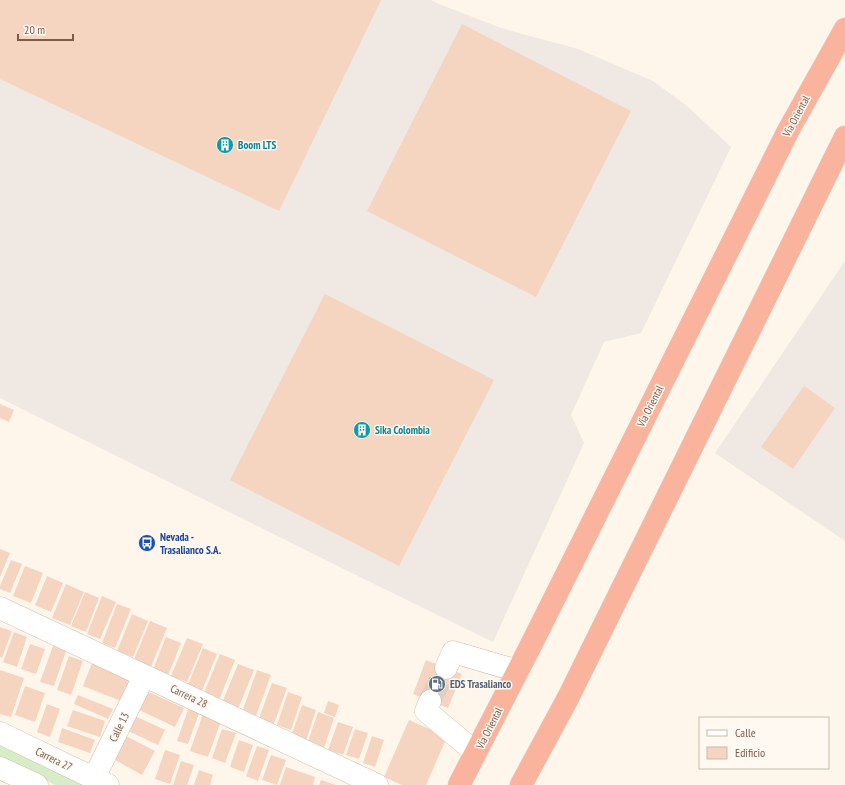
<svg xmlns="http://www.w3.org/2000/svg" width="845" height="785" viewBox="0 0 845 785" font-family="'PT Sans Narrow',sans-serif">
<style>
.industrial{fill:#efe8e3}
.green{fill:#d7edc7}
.building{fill:#f5d4c0}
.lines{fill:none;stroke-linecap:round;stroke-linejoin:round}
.minor-tunnel{stroke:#ddcfc2;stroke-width:22;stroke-dasharray:22 11;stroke-linecap:butt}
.minor-casing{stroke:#d2bdae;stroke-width:23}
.highway-casing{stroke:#ddd4d0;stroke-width:23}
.minor{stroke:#fff;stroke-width:22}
.highway{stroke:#fab49e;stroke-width:22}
.labels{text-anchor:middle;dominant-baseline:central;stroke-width:3;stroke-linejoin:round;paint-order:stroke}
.street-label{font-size:11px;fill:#7b5b4b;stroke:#fff9f2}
.culture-label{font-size:11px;font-weight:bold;fill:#0d838f;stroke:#fff9f2;text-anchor:start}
.transit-label{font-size:11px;font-weight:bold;fill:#164399;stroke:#fff9f2;text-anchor:start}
.service-label{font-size:11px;font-weight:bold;fill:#4e5e75;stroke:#fff9f2;text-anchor:start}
</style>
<rect width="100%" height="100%" fill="#fef6ea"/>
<path class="industrial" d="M0,0h431l8,4 62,24 77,21 75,32 34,25 44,41 -90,186 -37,9 -33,73 13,28 -91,199 -131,-64 -362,-180z
M845,261v280l-130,-88z"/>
<path class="green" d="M0,740l95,45h-40l-55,-26z"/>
<path class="building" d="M0,0h381l-102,211 -279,-132z
M462,24l169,87 -95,186 -169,-86z
M325,294l169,86 -95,186 -169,-86z
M804,386l31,22 -42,61 -32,-22z
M0,404l14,6 -5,12 -9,-4z
M0,549l10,4 -10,24z
M11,560l11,4 -12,29 -10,-4v-3z
M25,566l18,7 -12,30 -18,-7z
M47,576l16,7 -12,29 -16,-7z
M66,584l18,8 -14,33 -18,-7z
M85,592l14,6 -13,34 -15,-6z
M102,596l14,6 -16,37 -13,-5z
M117,604l14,5 -16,39 -13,-5z
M132,614l16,7 -15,36 -16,-6z
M150,621l17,7 -17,41 -17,-7z
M0,627l12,4 -10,27 -2,-1z
M14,632l13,5 -10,30 -14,-5z
M166,637l15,6 -14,35 -15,-6z
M187,638l16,6 -16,38 -16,-6z
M30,644l15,5 -9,25 -15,-5z
M53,646l13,5 -12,35 -14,-4z
M203,648l14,6 -16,39 -14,-6z
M220,654l15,6 -16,40 -15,-7z
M69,656l14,5 -12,34 -14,-5z
M426,660l36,14 -14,34 -35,-14z
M92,663l43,17 -9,23 -43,-17z
M238,664l16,6 -16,39 -16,-6z
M0,670l24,8 -13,39 -11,-3z
M257,670l14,5 -15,41 -14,-4z
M272,683l15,5 -13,36 -15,-6z
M25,686l20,7 -10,29 -20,-7z
M144,690l40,18 -9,19 -40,-19z
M288,692l14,5 -11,33 -14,-5z
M78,695l35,14 -5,10 -34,-15z
M328,701l11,4 -4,12 -11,-4z
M47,704l13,5 -10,28 -13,-5z
M190,704l11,4 -13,36 -11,-3z
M302,705l14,5 -11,34 -15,-5z
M73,710l32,11 -5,16 -33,-11z
M204,711l18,7 -14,39 -18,-6z
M318,712l16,6 -10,30 -16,-6z
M133,715l32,15 -7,15 -32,-15z
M409,720l38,17 -21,48h-24l-18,-8z
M338,722l15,5 -10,28 -15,-5z
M62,728l33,12 -5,13 -32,-11z
M222,729l14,4 -11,30 -13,-5z
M355,729l13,4 -9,26 -13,-4z
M120,733l35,18 -13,24 -34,-19z
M372,736l12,4 -9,27 -12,-4z
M239,740l14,5 -9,27 -14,-5z
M257,746l12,4 -11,31 -12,-5z
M165,750l15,5 -10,29 -15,-5z
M271,755l15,5 -9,25 -15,-5z
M181,761l13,4 -7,20h-14z
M286,767l29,10 -2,8h-33z
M199,770l14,5 -3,10h-16z
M321,780l15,5h-17z"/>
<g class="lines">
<path class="minor-tunnel" d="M430,701l16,-33"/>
<g class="minor-casing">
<path id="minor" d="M0,608l377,177
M446,668l7,-16 65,19
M430,701l-4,10 50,42
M0,733l108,52
M0,768l37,17
M94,778l50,-102"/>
</g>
<g class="highway-casing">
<path id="highway" d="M459,785l69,-134 260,-520 57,-102
M521,785l47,-87 277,-561"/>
</g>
<use href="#minor" class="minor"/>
<use href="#highway" class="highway"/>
</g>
<defs>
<g id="building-disc" transform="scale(0.9)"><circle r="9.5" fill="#0f9aa8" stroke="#fff9f2"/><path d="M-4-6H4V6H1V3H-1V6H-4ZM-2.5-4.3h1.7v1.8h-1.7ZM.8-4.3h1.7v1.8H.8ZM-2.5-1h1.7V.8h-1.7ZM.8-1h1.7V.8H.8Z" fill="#fff"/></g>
<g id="bus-disc" transform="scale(0.9)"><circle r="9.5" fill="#1a4fb4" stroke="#fff9f2"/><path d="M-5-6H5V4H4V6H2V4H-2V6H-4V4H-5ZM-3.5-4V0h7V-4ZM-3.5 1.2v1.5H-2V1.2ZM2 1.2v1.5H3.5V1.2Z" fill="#fff"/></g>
<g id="fuel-disc" transform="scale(0.9)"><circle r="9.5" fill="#5c6f8a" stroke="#fff9f2"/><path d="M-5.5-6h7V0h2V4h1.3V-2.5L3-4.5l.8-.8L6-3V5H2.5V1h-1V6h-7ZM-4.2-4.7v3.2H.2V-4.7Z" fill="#fff"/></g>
</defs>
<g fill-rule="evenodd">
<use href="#building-disc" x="225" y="145"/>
<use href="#building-disc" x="362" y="430"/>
<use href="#bus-disc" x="147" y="543"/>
<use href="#fuel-disc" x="437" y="684"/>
</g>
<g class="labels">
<g class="street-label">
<text transform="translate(796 116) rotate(-62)">Vía Oriental</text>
<text transform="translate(650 406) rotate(-63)">Vía Oriental</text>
<text transform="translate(189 696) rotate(25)">Carrera 28</text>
<text transform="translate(119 727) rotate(-64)">Calle 13</text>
<text transform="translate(489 728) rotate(-63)">Vía Oriental</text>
<text transform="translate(54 759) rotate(26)">Carrera 27</text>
</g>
<g class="culture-label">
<text x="238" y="145">Boom LTS</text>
<text x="375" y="430">Sika Colombia</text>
</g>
<g class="transit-label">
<text x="160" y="537">Nevada -<tspan x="160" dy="13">Trasalianco S.A.</tspan></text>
</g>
<g class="service-label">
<text x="450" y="684">EDS Trasalianco</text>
</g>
</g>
<rect x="699" y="717" width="130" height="52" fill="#fff9f2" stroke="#cabaaf"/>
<rect x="707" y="730" width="20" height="6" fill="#ffffff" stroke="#cabaaf"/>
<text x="735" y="737" font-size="12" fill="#7b5b4b">Calle</text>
<rect x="707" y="747" width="20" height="12" fill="#f5d4c0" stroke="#cabaaf"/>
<text x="735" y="757" font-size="12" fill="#7b5b4b">Edificio</text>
<path d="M18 34v6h55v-6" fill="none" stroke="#7b5b4b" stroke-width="2"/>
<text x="24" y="34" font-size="12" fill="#7b5b4b" stroke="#fff9f2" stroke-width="3" paint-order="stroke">20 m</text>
</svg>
